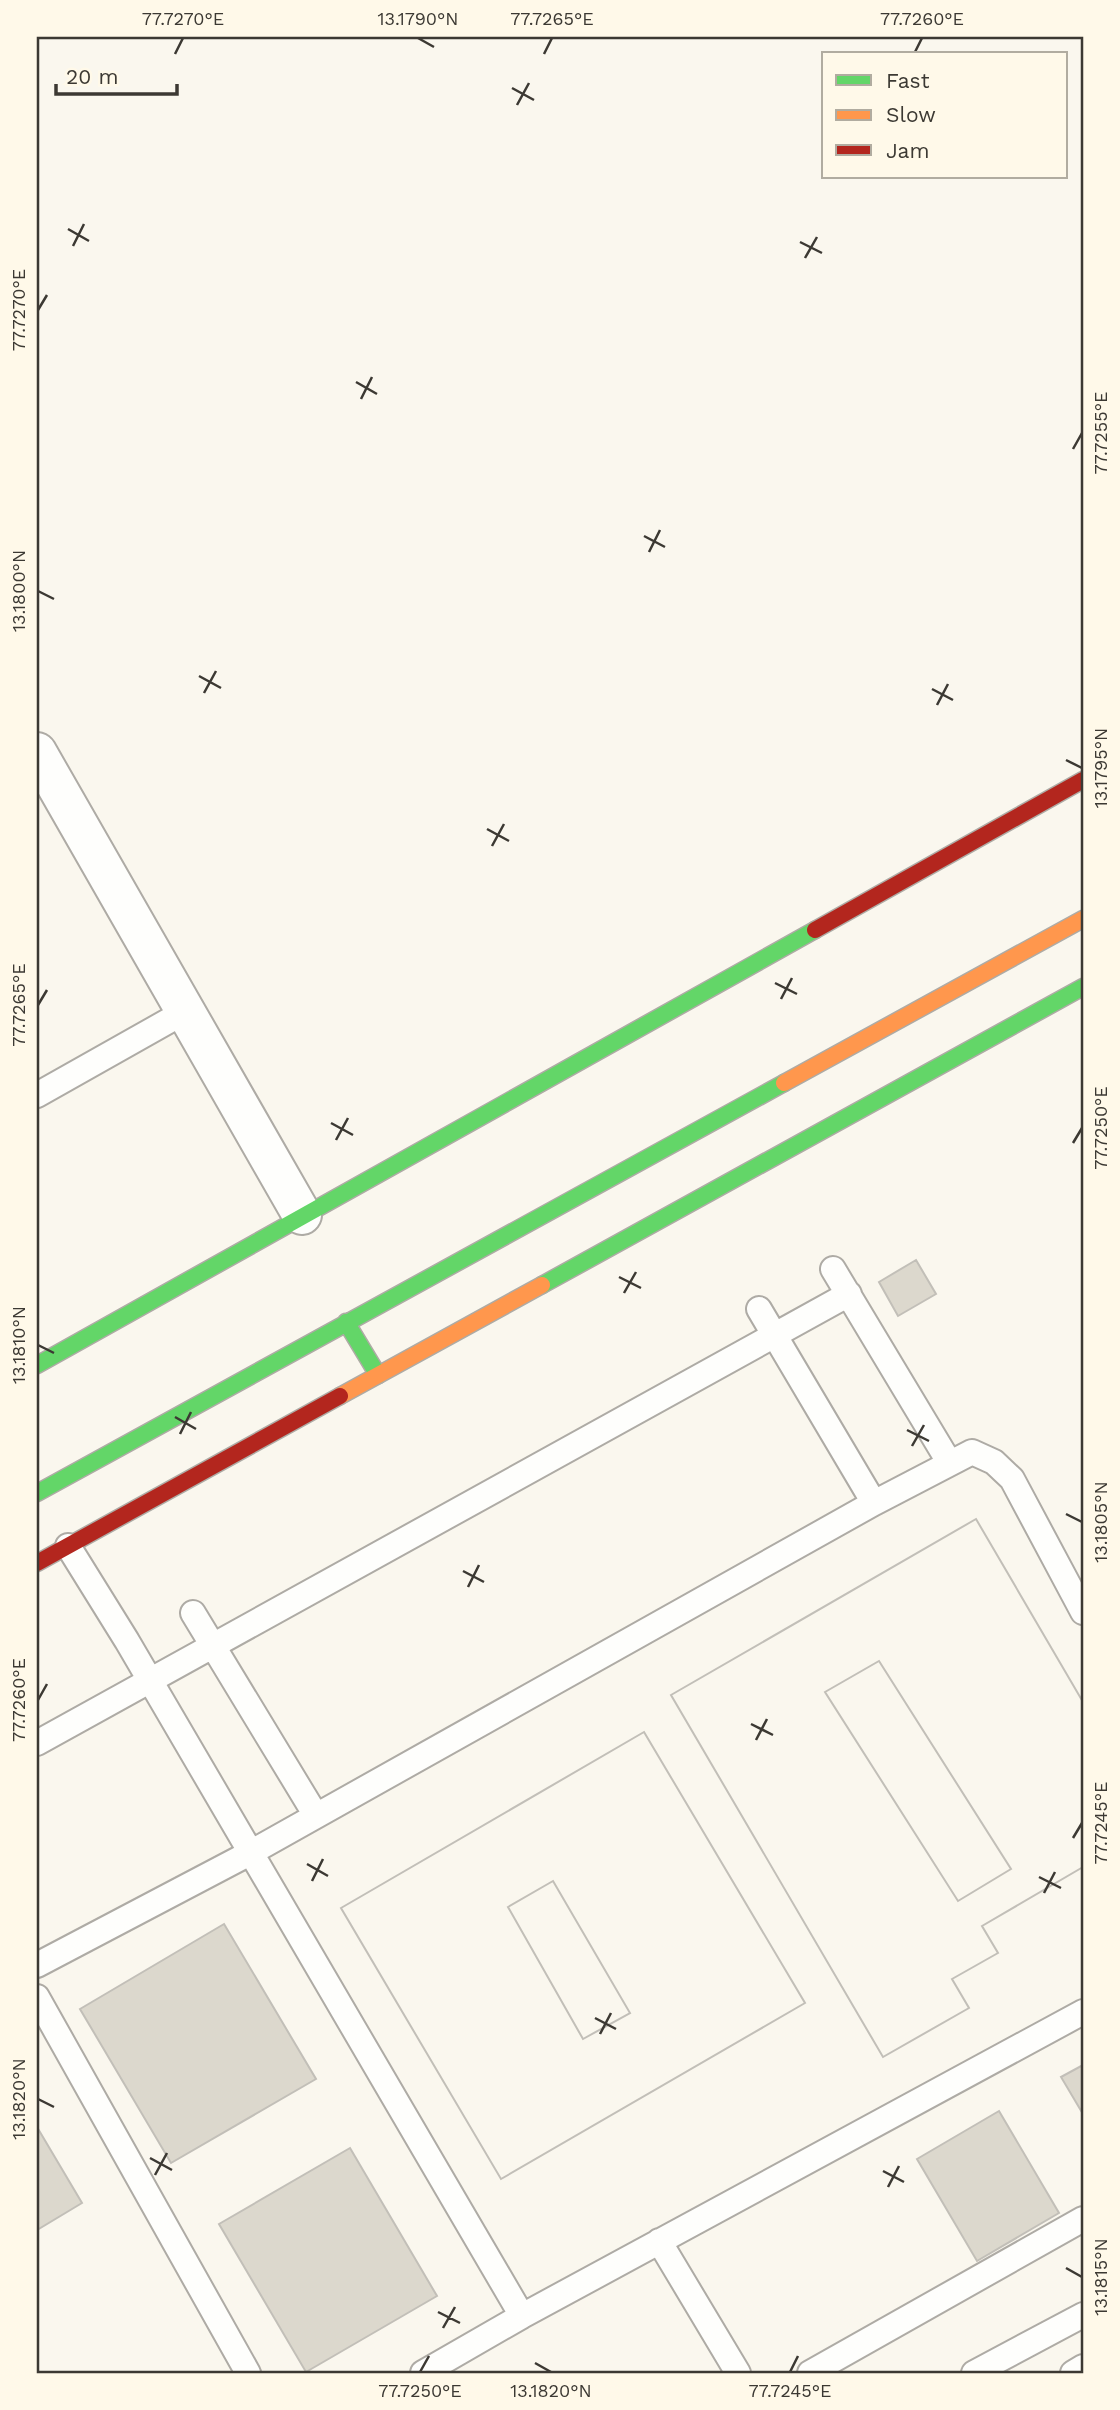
<svg xmlns="http://www.w3.org/2000/svg" width="1120" height="2410" viewBox="0 0 1120 2410" font-family="'Work Sans',sans-serif">
<style>
.building{fill:#dcd8cd;stroke:#c2bfb8;stroke-width:2;fill-rule:evenodd}
.lines{fill:none;stroke-linecap:round;stroke-linejoin:round}
.lane-casing{stroke:#aeaba5;stroke-width:28}
.street-casing{stroke:#aeaba5;stroke-width:42}
.fast-casing{stroke:#aeaba5;stroke-width:19}
.slow-casing{stroke:#aeaba5;stroke-width:19}
.jam-casing{stroke:#aeaba5;stroke-width:19}
.lane{stroke:#fefefc;stroke-width:24}
.street{stroke:#fefefc;stroke-width:38}
.fast{stroke:#63d668;stroke-width:16}
.slow{stroke:#ff974d;stroke-width:16}
.jam{stroke:#b3261e;stroke-width:16}
.ticks{fill:none;stroke:#3c3933;stroke-width:2.5}
.neatline{fill:none;stroke:#3c3933;stroke-width:2.5}
.ticks-label{font-size:18px;text-anchor:middle;fill:#3c3933}
</style>
<rect width="100%" height="100%" fill="#faf7ee"/>
<path class="building" d="M916,1260l20,34 -38,22 -19,-34z
M976,1519l107,183v165l-101,59 16,27 -46,26 17,29 -86,49 -212,-362zM879,1661l132,208 -53,32 -133,-209z
M976,1519l107,183v165l-101,59 16,27 -46,26 17,29 -86,49 -212,-362z
M879,1661l132,208 -53,32 -133,-209z
M644,1732l161,271 -304,176 -160,-271zM553,1881l77,132 -47,26 -75,-132z
M644,1732l161,271 -304,176 -160,-271z
M553,1881l77,132 -47,26 -75,-132z
M224,1924l92,155 -145,84 -91,-154z
M1083,2065v49l-22,-37z
M999,2111l60,102 -82,48 -60,-102z
M37,2127l45,76 -45,27z
M350,2148l87,148 -131,76 -87,-148z"/>
<g class="lines">
<g class="lane-casing">
<path id="lane" d="M37,1095l149,-84
M833,1269l116,193
M759,1309l115,194
M68,1546l59,95 395,675
M193,1613l122,201
M37,1743l812,-449
M37,1965l213,-112 624,-350 98,-51 22,10 18,17 71,133
M37,1997l211,376
M659,2241l79,132
M423,2373l99,-57 561,-304
M810,2373l273,-154
M974,2373l109,-58
M1073,2373l10,-6"/>
</g>
<g class="street-casing">
<path id="street" d="M37,752l265,463"/>
</g>
<g class="fast-casing">
<path id="fast" d="M542,1285l541,-298
M346,1322l32,53
M37,1365l778,-435
M37,1493l747,-410"/>
</g>
<g class="slow-casing">
<path id="slow" d="M784,1083l299,-164
M340,1396l202,-111"/>
</g>
<g class="jam-casing">
<path id="jam" d="M815,930l268,-150
M37,1563l303,-167"/>
</g>
<use href="#lane" class="lane"/>
<use href="#street" class="street"/>
<use href="#fast" class="fast"/>
<use href="#slow" class="slow"/>
<use href="#jam" class="jam"/>
</g>
<path class="ticks" d="M418,38l16,9M175,54l8,-16M544,54l8,-16M914,54l8,-16M512,88l22,12M517,105l12,-22M68,229l21,12M800,242l22,11M73,246l11,-22M805,258l12,-21M38,310l9,-15M356,382l21,12M361,399l11,-22M1073,449l9,-16M644,536l21,11M649,552l11,-22M38,591l16,8M199,676l22,12M932,689l21,11M204,693l12,-22M937,705l11,-21M1066,760l16,8M487,829l22,12M492,846l12,-22M775,983l22,11M781,999l11,-21M38,1005l9,-15M331,1123l22,12M336,1140l12,-22M1073,1143l9,-15M619,1277l22,11M624,1293l12,-21M38,1345l16,8M175,1417l21,12M907,1430l22,11M180,1434l11,-22M912,1446l12,-21M1066,1514l16,8M463,1571l21,11M468,1587l11,-22M38,1700l9,-16M751,1724l22,11M756,1740l11,-21M1073,1838l9,-15M307,1864l21,12M1039,1877l22,11M312,1881l11,-22M1044,1893l11,-21M595,2018l21,11M600,2034l11,-21M38,2099l16,8M150,2158l22,12M883,2171l21,11M155,2175l12,-22M888,2187l11,-21M1066,2268l16,9M438,2312l22,11M443,2328l12,-21M535,2363l16,9M420,2372l9,-16M790,2372l8,-16"/>
<rect width="1120" height="2410" fill="none" stroke="#fff9e9" stroke-width="77"/>
<rect x="822" y="52" width="245" height="126" fill="#fff9e9" stroke="#b1aca0" stroke-width="2"/>
<rect x="836" y="75" width="35" height="10" fill="#63d668" stroke="#b1aca0" stroke-width="2"/>
<text x="886" y="88" font-size="21" fill="#3c3933">Fast</text>
<rect x="836" y="110" width="35" height="10" fill="#ff974d" stroke="#b1aca0" stroke-width="2"/>
<text x="886" y="122" font-size="21" fill="#3c3933">Slow</text>
<rect x="836" y="145" width="35" height="10" fill="#b3261e" stroke="#b1aca0" stroke-width="2"/>
<text x="886" y="158" font-size="21" fill="#3c3933">Jam</text>
<path d="M56 84v10h121v-10" fill="none" stroke="#3c3933" stroke-width="3.5"/>
<text x="66" y="84" font-size="21" fill="#3c3933" stroke="#fff9e9" stroke-width="5" paint-order="stroke">20 m</text>
<rect x="38" y="38" width="1044" height="2334" class="neatline"/>
<g class="ticks-label">
<text x="183" y="25">77.7270°E</text>
<text x="418" y="25">13.1790°N</text>
<text x="552" y="25">77.7265°E</text>
<text x="922" y="25">77.7260°E</text>
<text transform="translate(19 310) rotate(-90)" y="6">77.7270°E</text>
<text transform="translate(1101 433) rotate(-90)" y="6">77.7255°E</text>
<text transform="translate(19 591) rotate(-90)" y="6">13.1800°N</text>
<text transform="translate(1101 768) rotate(-90)" y="6">13.1795°N</text>
<text transform="translate(19 1005) rotate(-90)" y="6">77.7265°E</text>
<text transform="translate(1101 1128) rotate(-90)" y="6">77.7250°E</text>
<text transform="translate(19 1345) rotate(-90)" y="6">13.1810°N</text>
<text transform="translate(1101 1522) rotate(-90)" y="6">13.1805°N</text>
<text transform="translate(19 1700) rotate(-90)" y="6">77.7260°E</text>
<text transform="translate(1101 1823) rotate(-90)" y="6">77.7245°E</text>
<text transform="translate(19 2099) rotate(-90)" y="6">13.1820°N</text>
<text transform="translate(1101 2277) rotate(-90)" y="6">13.1815°N</text>
<text x="420" y="2397">77.7250°E</text>
<text x="551" y="2397">13.1820°N</text>
<text x="790" y="2397">77.7245°E</text>
</g>
</svg>
